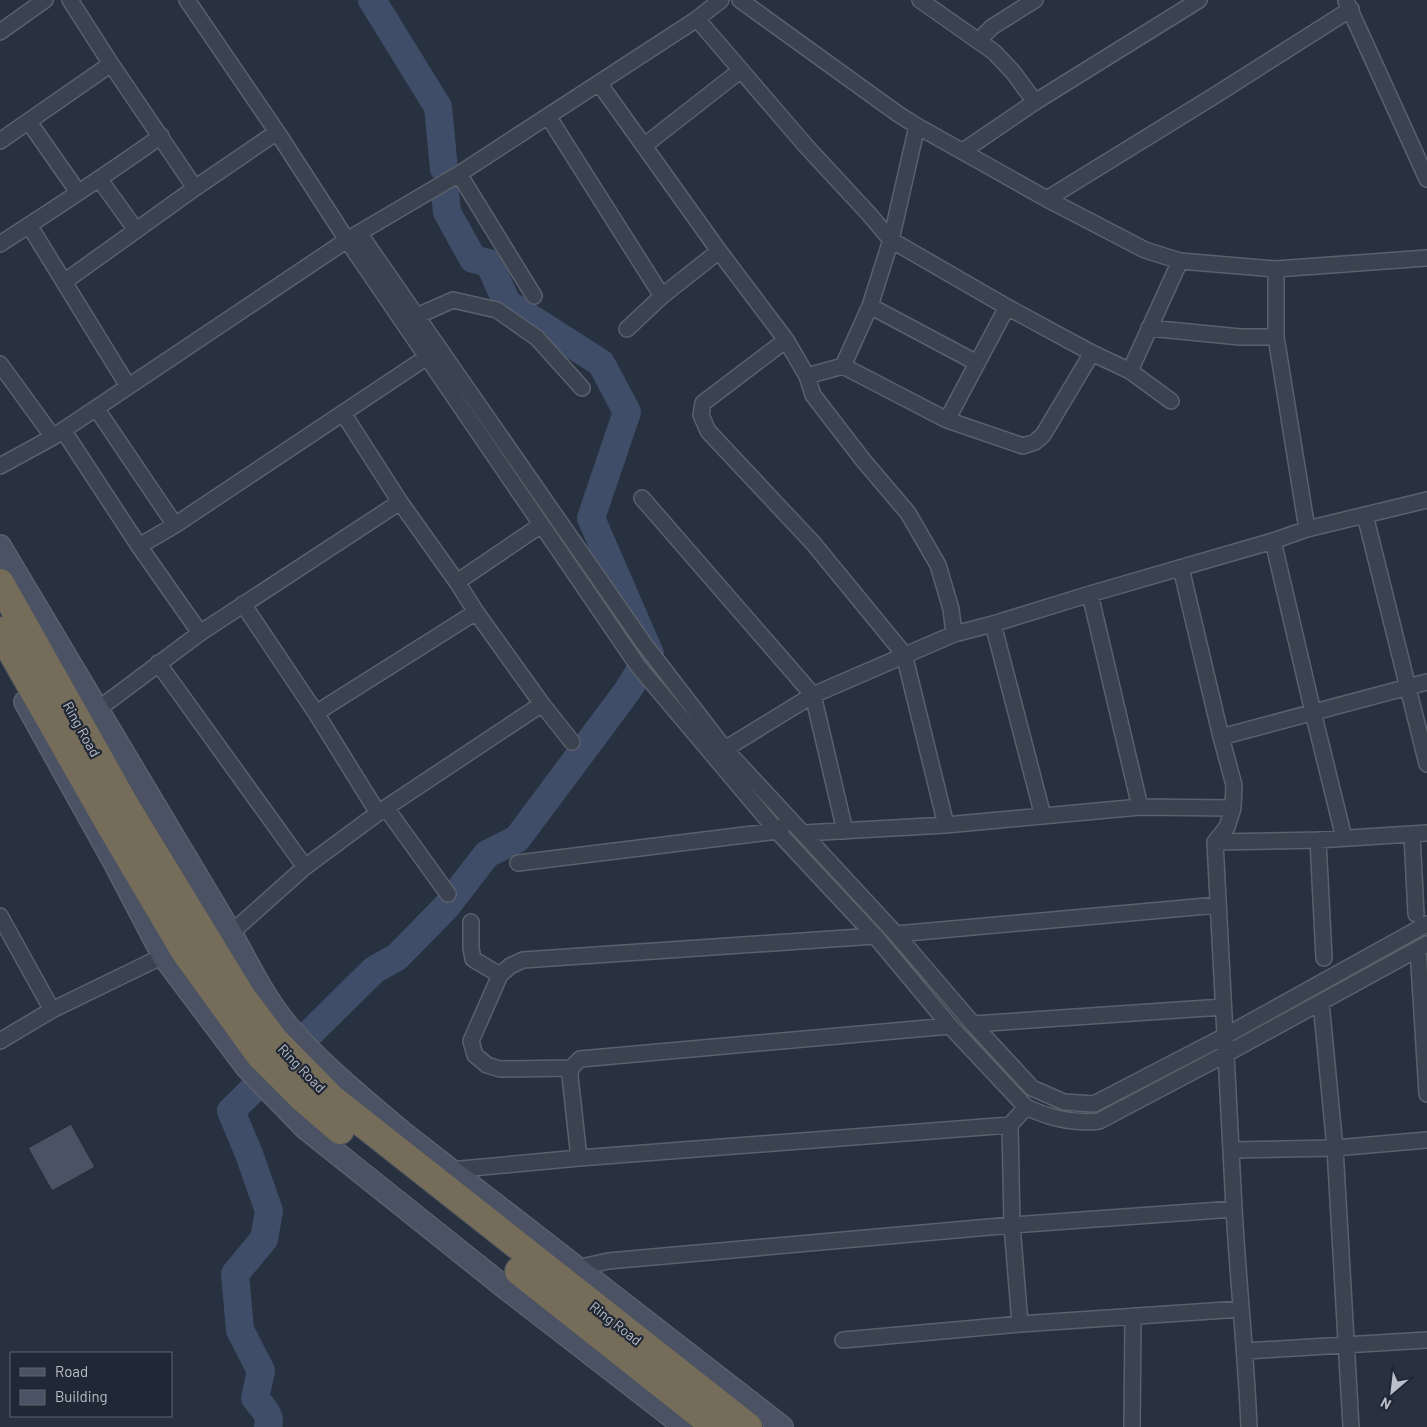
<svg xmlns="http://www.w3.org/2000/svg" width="1427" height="1427" viewBox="0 0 1427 1427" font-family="Barlow,sans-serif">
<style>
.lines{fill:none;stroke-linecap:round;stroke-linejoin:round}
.river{stroke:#3f4d68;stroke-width:28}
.building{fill:#4a5364;stroke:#232a37}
.street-casing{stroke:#5a616d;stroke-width:18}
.secondary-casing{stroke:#5a616d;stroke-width:24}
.highway-casing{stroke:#474e5a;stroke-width:30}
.street{stroke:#3c4350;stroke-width:15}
.secondary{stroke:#4a5263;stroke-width:21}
.highway{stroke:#756c5a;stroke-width:28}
.labels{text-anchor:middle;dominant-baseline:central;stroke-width:4.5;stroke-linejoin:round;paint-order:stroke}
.street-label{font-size:14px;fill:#b9beca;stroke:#212835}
</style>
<rect width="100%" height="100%" fill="#283140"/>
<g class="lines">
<path class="river" d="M372,0l66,107 6,62
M268,1427c4,-12 -6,-20 -13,-29l6,-27 -21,-41 -5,-56 29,-35 5,-28 -20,-57 -18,-43 143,-141 23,-13 49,-50 41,-53 30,-15 111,-149 22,-36 -59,-136 36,-106 -26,-49 -94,-60 -18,-40 -16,-4 -26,-47 -2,-20"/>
</g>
<path class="building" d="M71,1124l24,43 -43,24 -24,-43z"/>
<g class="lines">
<g class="street-casing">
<path id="street" d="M70,0l41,64 84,124
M187,0l90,132 70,108 291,426 139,165 98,105 75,90 76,81c23,11 48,17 73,14l127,-67 201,-110
M740,0l158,114 19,12 130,73 98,51 35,11 96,8 151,-11
M920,0l74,52 19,20 22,30
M1346,1l81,178
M697,19l109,127 62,67 23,27 116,67 85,46 38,18 41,30
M0,32l45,-32
M978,41l14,-14 43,-27
M599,83l120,168 67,89 21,36 6,19 50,65 45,53 30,52 13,44 3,25
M548,116l114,180
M29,122l49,70
M0,141l111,-77
M645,145l96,-75
M963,151l72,-49 164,-102
M459,174l75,122
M100,180l36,50
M1047,199l167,-103 137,-87
M29,225l99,161
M359,233l286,412 80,104 171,185 77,90 59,64 32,14 30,2 131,-68 202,-112
M0,244c54,-35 108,-70 161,-108
M1276,269v68l31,192
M64,282l131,-94 82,-56
M870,306l107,57
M417,316l36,-16 44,10 40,28 45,50
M1149,328l91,9h36
M627,329l35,-33 57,-45
M786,340l-83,63 -2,12 7,16 105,112 91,111 42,171
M0,364l53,73
M843,366l104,54 76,26 12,-4 8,-7 49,-82
M1130,371l50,-110
M807,376l36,-10 27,-60 21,-66 26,-114
M96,408l79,117
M343,413l57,89 57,80 19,30 66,92 30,38
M947,420l60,-113
M63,430l76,116 61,87
M0,466l53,-29 294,-197 112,-66 238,-155 24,-19
M642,498l171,197 32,136
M1365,515l62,249
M1273,541l40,171 31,126
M139,546l36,-21 252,-168
M1181,568l40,169 13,48 -1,23 -6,19 -12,15c6,122 12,244 19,366 4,73 12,146 15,219
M457,582l84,-57
M1090,594l50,213
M243,604l73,109 62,100
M993,624l50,192
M158,663l147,204
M97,710l103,-77 200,-131
M316,713l160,-101
M1221,737l206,-55
M725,749l88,-54 141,-61 39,-10 97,-30 183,-53 34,-12 120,-29
M386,808l62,86
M804,833l142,-8 194,-18 93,1
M1412,835l4,79
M1318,840l6,118
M1215,842l103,-2 109,-7
M518,863l259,-32 6,-5
M0,916l52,94
M471,922v26l2,11 27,16
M231,933l74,-66 73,-54 164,-109
M896,934l322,-29
M1418,949l9,145
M1321,1002l14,146 16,279
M973,1024l250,-17
M0,1041l52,-31 111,-54
M571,1068l-71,1 -13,-4 -12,-10 -4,-14 29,-66 10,-9 13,-6 352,-24
M1010,1125l2,100 8,99
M1231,1150l104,-2 92,-8
M579,1158l-9,-82 1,-8 9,-9 370,-33
M450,1170l129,-12 431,-33 16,-18
M577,1268l31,-7 404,-36 222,-16
M843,1340l177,-16 221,-15
M1245,1351l182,-11
M1132,1427l1,-111"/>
</g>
<g class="secondary-casing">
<path id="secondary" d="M0,546l231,387c17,31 33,64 56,92 34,40 75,73 115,107l380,295
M25,702l89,160 49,94 84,112 57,59 199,159 182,141"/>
</g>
<g class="highway-casing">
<path id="highway" d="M0,583l126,224 115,189 33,44 58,59 416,328
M0,631l108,190 76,129 76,105 44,44 36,31
M519,1271l197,156"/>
</g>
<use href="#street" class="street"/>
<use href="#secondary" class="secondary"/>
<use href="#highway" class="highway"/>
</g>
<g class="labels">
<g class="street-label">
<text transform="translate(82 729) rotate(61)">Ring Road</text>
<text transform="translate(302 1068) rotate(46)">Ring Road</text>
<text transform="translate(616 1323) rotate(38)">Ring Road</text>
</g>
</g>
<rect x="10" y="1352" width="162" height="65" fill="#212835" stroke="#5e6471"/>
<rect x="20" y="1368" width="25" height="8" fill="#4a5263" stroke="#5e6471"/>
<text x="55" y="1377" font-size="15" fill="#b9beca">Road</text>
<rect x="20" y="1390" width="25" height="15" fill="#4a5364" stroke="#5e6471"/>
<text x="55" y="1402" font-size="15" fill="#b9beca">Building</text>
<g transform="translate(1392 1392) rotate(208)" stroke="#212835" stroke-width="4" paint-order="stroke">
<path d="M0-4L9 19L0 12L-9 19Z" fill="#b9beca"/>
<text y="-8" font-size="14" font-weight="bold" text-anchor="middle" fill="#b9beca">N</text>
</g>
</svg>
